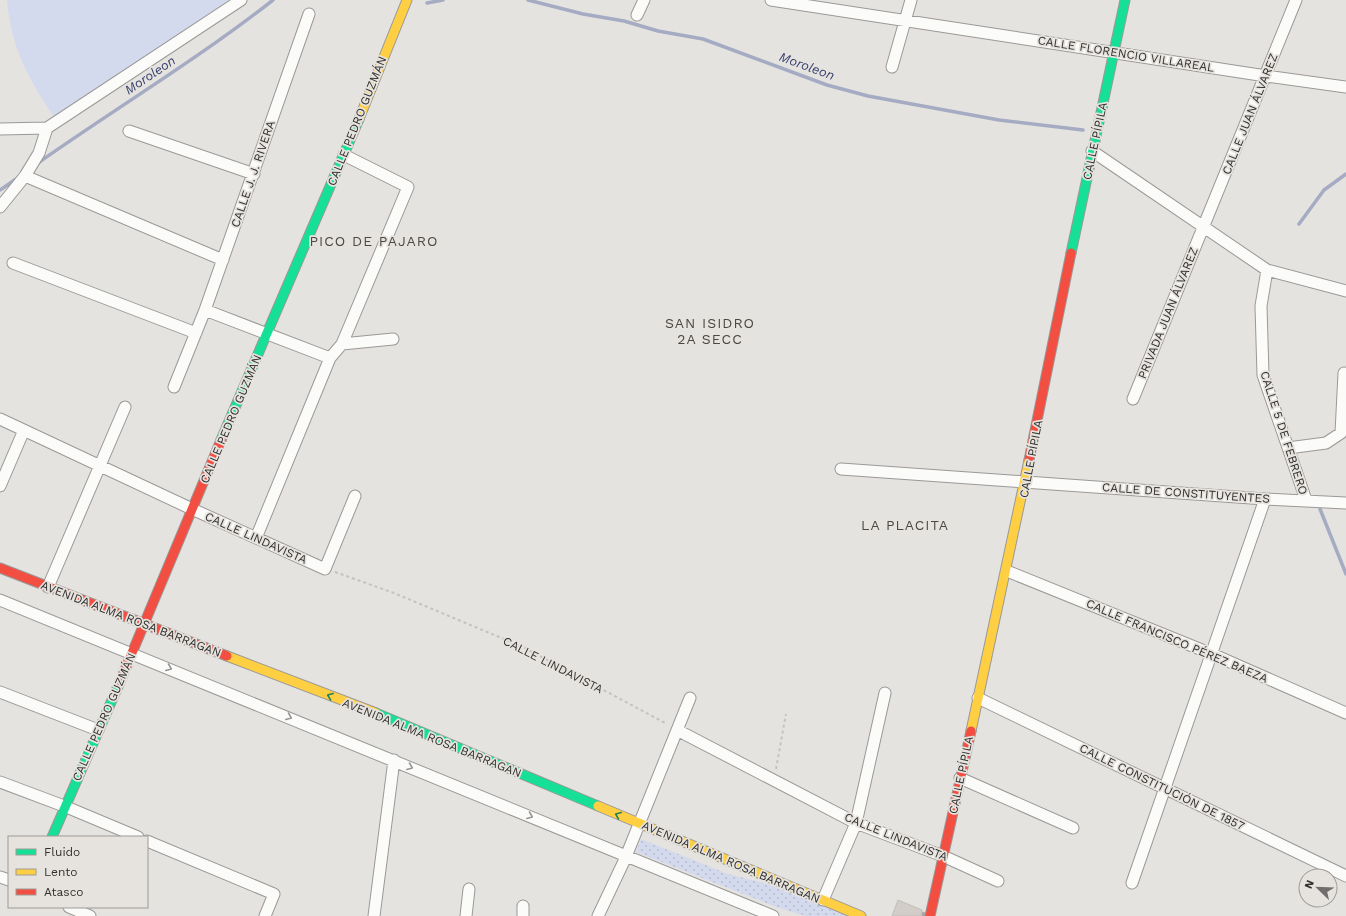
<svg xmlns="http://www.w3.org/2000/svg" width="1346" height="916" viewBox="0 0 1346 916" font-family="'Work Sans',sans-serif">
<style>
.grass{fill:url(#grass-dots)}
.pitch{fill:#d4daed}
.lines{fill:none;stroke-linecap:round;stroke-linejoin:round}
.stream{stroke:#a5abc2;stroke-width:3.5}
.building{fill:#d2cdc6;stroke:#c0bfbc;filter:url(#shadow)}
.street-casing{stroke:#9a9997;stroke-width:13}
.fast-casing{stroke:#9a9997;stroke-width:11}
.slow-casing{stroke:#9a9997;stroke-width:11}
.jam-casing{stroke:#9a9997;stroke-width:11}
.path{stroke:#c3c2c2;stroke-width:2;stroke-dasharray:3 3;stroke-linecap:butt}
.street{stroke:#fbfbfa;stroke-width:11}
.fast{stroke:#16e098;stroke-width:9}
.slow{stroke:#ffcf43;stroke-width:9}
.jam{stroke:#f24e42;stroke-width:9}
.oneway{stroke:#969594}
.oneway2{stroke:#247f5d}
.labels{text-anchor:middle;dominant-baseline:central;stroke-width:3.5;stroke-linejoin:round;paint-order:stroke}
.street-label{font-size:12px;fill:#302f2d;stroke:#e6e3df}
.water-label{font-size:13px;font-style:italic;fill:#343f6f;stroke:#e6e3df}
.quarter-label{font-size:14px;letter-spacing:1px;fill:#4b4844;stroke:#e6e3df}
</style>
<defs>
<pattern id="grass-dots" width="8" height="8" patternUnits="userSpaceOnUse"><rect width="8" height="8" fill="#d4daed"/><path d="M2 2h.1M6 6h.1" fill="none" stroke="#b6bbcc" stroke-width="1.8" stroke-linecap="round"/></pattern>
<filter id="shadow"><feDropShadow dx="3" dy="3" stdDeviation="0" flood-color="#0004"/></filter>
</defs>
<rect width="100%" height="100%" fill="#e5e3e0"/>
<path class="grass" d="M641,839l87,35 40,10 79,32h-42l-29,-9 -140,-55z"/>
<path class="pitch" d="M7,0h234l-184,122c-27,-41 -46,-72 -50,-122z"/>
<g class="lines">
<path class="stream" d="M528,0l55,14 41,7 34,10 45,8 124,46 41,11 131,24 84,10
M427,3l16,-3
M38,163c78,-55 160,-104 235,-163
M0,190l16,-11
M1299,224l25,-34 22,-16
M1320,509l26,65"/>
</g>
<path class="building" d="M898,900l24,10 -1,6h-29z"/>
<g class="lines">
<g class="street-casing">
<path id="street" d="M771,0l495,76 80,11
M637,15l7,-15
M892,67l19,-67
M0,129l47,-1
M129,131l125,43
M1092,151l175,119 79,21
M25,176l198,84
M0,207l25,-31 14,-23 8,-25 194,-128
M13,263l183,70
M1267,270l-6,36 2,69 43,125
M205,310l125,48
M342,344l51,-5
M174,387l31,-77 104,-296
M1133,399l163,-399
M0,419l192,90 133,60 30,-73
M1288,448l38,-5 15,-10 3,-60
M841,469l424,30 81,4
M0,486l24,-56
M256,538l74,-180 12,-14 66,-157 -64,-32
M1007,571l205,83 134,59
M48,587l77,-180
M0,600l773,316
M0,692l98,38
M978,698l368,178
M677,730l179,93 87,33 55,25
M960,778l113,50
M0,782l64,24 74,31
M147,841l127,53 -9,22
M0,877l9,3
M1132,883l133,-384
M823,900l33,-77 29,-130
M523,906v10
M69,907l21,9
M374,916l20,-156
M466,916l3,-27
M598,916l27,-57 65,-161"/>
</g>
<g class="fast-casing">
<path id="fast" d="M1071,253l54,-253
M221,440l138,-321
M376,713l222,93
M52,837l67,-153"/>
</g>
<g class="slow-casing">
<path id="slow" d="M359,119l48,-119
M227,656l149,57
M971,731l58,-271
M598,806l263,110"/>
</g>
<g class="jam-casing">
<path id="jam" d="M1029,460l42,-207
M0,568l227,88
M119,684l102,-244
M930,916l41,-185"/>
</g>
<path class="path" d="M335,572l59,21 129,54 144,77
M776,769l10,-55"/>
<use href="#street" class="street"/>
<use href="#fast" class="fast"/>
<use href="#slow" class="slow"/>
<use href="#jam" class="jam"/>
</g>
<defs><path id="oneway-chevron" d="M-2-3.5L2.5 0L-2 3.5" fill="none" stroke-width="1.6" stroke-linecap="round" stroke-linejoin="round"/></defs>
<g class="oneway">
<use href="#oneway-chevron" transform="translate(169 668) rotate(22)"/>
<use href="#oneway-chevron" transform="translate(289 717) rotate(22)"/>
<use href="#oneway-chevron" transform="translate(410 767) rotate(22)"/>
<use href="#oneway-chevron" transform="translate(530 816) rotate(22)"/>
</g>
<g class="oneway2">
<use href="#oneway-chevron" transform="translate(330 696) rotate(-159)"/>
<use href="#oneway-chevron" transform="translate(618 815) rotate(-157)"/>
</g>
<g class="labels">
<g class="street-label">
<text transform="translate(1126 54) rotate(9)">CALLE FLORENCIO VILLAREAL</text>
<text transform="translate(1250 114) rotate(-68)">CALLE JUAN ÁLVAREZ</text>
<text transform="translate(357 121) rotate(-68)">CALLE PEDRO GUZMÁN</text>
<text transform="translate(1095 141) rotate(-78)">CALLE PÍPILA</text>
<text transform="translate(253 174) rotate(-71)">CALLE J. J. RIVERA</text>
<text transform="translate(1168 313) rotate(-68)">PRIVADA JUAN ÁLVAREZ</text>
<text transform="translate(231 419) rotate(-67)">CALLE PEDRO GUZMÁN</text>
<text transform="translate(1284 433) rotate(72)">CALLE 5 DE FEBRERO</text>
<text transform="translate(1031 459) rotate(-79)">CALLE PÍPILA</text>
<text transform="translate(1186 493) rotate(4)">CALLE DE CONSTITUYENTES</text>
<text transform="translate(256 538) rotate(24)">CALLE LINDAVISTA</text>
<text transform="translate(131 619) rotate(21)">AVENIDA ALMA ROSA BARRAGAN</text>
<text transform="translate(1177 641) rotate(23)">CALLE FRANCISCO PÉREZ BAEZA</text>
<text transform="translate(553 665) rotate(27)">CALLE LINDAVISTA</text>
<text transform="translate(104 717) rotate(-66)">CALLE PEDRO GUZMÁN</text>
<text transform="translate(432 738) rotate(22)">AVENIDA ALMA ROSA BARRAGAN</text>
<text transform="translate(961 775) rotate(-78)">CALLE PÍPILA</text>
<text transform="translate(1162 787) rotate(26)">CALLE CONSTITUCIÓN DE 1857</text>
<text transform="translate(896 837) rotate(22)">CALLE LINDAVISTA</text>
<text transform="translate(731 862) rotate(23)">AVENIDA ALMA ROSA BARRAGAN</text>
</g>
<g class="water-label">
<text transform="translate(807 66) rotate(20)">Moroleon</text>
<text transform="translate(150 75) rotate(-34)">Moroleon</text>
</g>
<g class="quarter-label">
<text x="374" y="241">PICO DE PAJARO</text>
<text x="710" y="323">SAN ISIDRO<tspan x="710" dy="16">2A SECC</tspan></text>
<text x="905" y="525">LA PLACITA</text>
</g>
</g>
<rect x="8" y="836" width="140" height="72" fill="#e6e3df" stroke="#9d9b98"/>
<rect x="16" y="849" width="20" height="6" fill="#16e098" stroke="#9d9b98"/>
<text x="44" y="856" font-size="12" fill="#302f2d">Fluido</text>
<rect x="16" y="869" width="20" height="6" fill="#ffcf43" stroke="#9d9b98"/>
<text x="44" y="876" font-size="12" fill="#302f2d">Lento</text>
<rect x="16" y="889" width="20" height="6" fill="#f24e42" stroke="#9d9b98"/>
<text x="44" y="896" font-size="12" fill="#302f2d">Atasco</text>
<g transform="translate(1318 888) rotate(293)"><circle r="19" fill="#e6e3df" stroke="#9d9b98"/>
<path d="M0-3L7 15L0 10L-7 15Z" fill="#6f6e6c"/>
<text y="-6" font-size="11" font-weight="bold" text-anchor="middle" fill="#302f2d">N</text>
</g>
</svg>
